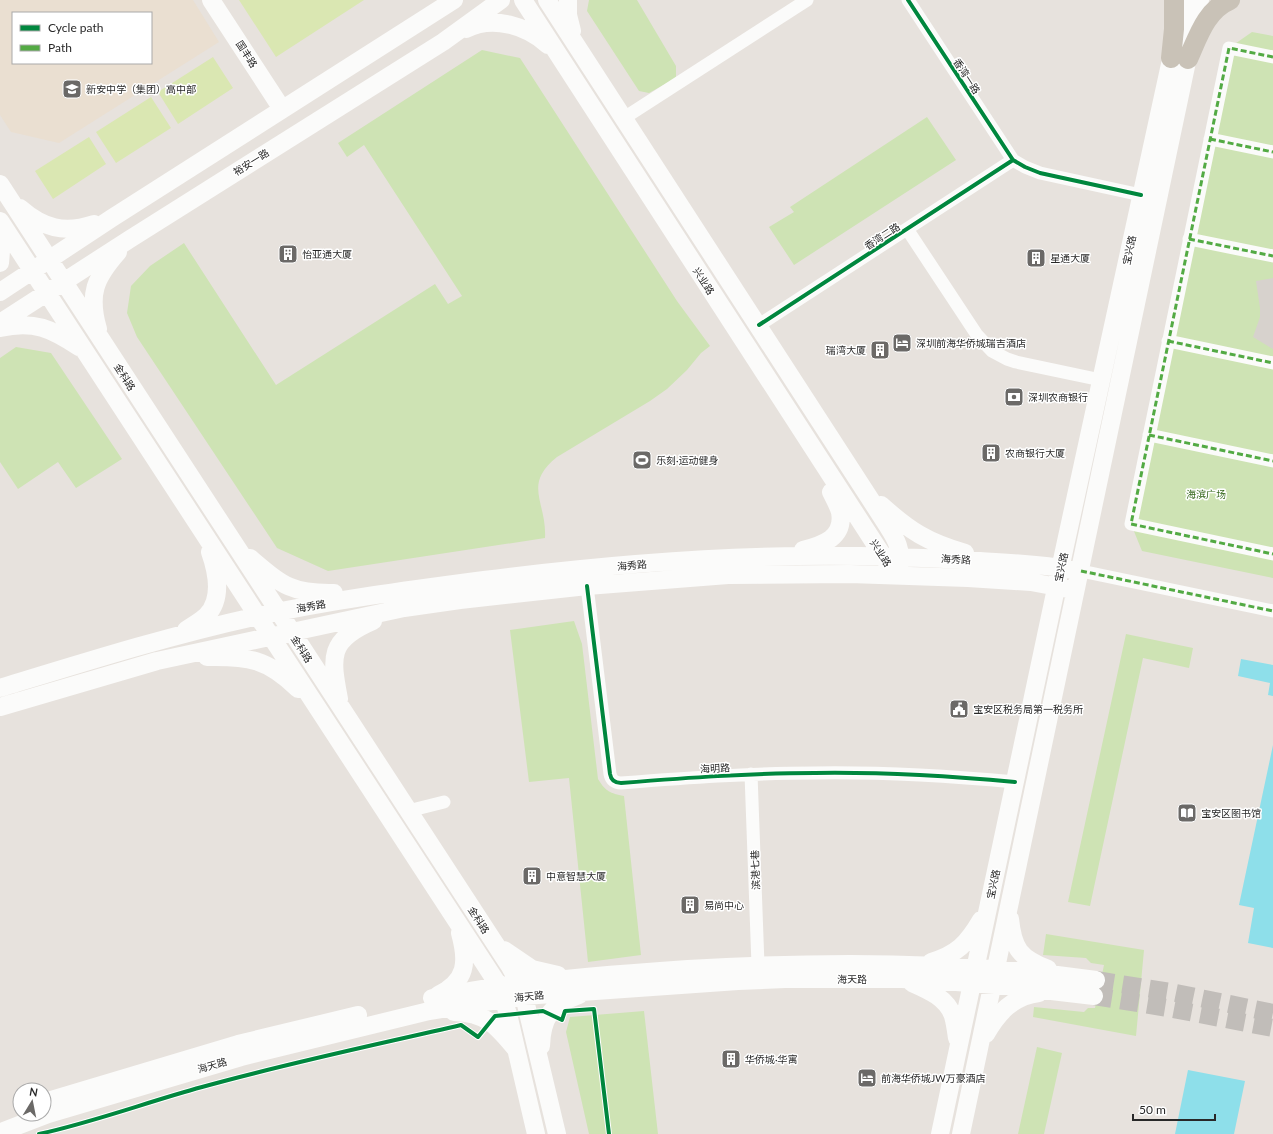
<svg xmlns="http://www.w3.org/2000/svg" width="1273" height="1134" viewBox="0 0 1273 1134" font-family="Lato,'Noto Sans SC',sans-serif">
<style>
.education{fill:#eadfd1;fill-rule:evenodd}
.green{fill:#cee3b4}
.pitch{fill:#dae7b2}
.plaza{fill:#d7d2cd}
.water{fill:#8edfea}
.lines{fill:none;stroke-linecap:round;stroke-linejoin:round}
.secondary-tunnel{stroke:#c1bdb9;stroke-width:18;stroke-dasharray:18 9;stroke-linecap:butt}
.street{stroke:#fbfbfa;stroke-width:13}
.secondary{stroke:#fbfbfa;stroke-width:18}
.primary{stroke:#c9c2b7;stroke-width:20}
.quiet{stroke:#53aa44;stroke-width:3;stroke-dasharray:6 3;stroke-linecap:butt}
.cycleway-casing{stroke:#fff;stroke-width:6}
.cycleway{stroke:#00873e;stroke-width:4}
.labels{text-anchor:middle;dominant-baseline:central;stroke-width:3;stroke-linejoin:round;paint-order:stroke}
.street-label{font-size:10px;fill:#282828;stroke:#fff}
.poi-label{font-size:10px;fill:#282828;stroke:#fff;text-anchor:start}
.park-label{font-size:10px;fill:#326518;stroke:#fff}
</style>
<rect width="100%" height="100%" fill="#e7e2dd"/>
<path class="education" d="M0,0h193l26,42 -160,101 -48,-11 -11,-17zM13,13h138v50h-138z"/>
<path class="green" d="M589,0h48l39,66v12l-27,15 -10,-2 -52,-80z
M1252,32l21,4v542l-131,-27 -11,-27 98,-476z
M482,50l38,8 157,243 33,45 -9,7 -14,17 -20,19 -17,12 -93,56c-35,28 -10,45 -12,81l-217,33 -51,-23 -140,-211 -10,-24 4,-27 19,-20 34,-23 92,142 159,-101 13,20 14,-8 -98,-151 -17,12 -9,-14z
M927,117l29,43 -162,105 -25,-38 25,-15 -4,-5z
M16,347l35,6 71,106 -46,29 -18,-26 -40,27 -18,-27v-104z
M574,621l8,23 16,135c8,13 12,14 26,17l17,159 -53,7 -19,-184 -40,4 -19,-152z
M1126,634l67,14 -4,20 -46,-10 -53,248 -22,-4z
M1046,934l98,16 -8,86 -103,-19 1,-10 50,5 4,-4h7l9,-43 -13,-2 -5,-5 -43,-3z
M644,1011l14,123h-69l-23,-102 4,-15z
M1037,1047l25,6 -18,81h-26z"/>
<path class="pitch" d="M239,0h125l-88,57z
M213,57l20,31 -55,36 -20,-32z
M151,97l20,31 -55,35 -20,-31z
M89,137l17,27 -53,35 -18,-28z"/>
<path class="plaza" d="M1273,278v71l-20,-12 7,-20v-9l-4,-27z"/>
<path class="water" d="M1241,659l32,6v31l-5,-1 2,-12 -32,-7z
M1273,745v203l-25,-5 6,-35 -15,-3z
M1188,1070l57,11 -11,53h-59z"/>
<g class="lines">
<path class="secondary-tunnel" d="M1096,980l75,12 102,21
M1094,996l74,12 105,20"/>
<path class="street" d="M908,0l105,160 12,7 15,6 101,22
M1273,57l-44,-9 -98,476 142,30
M624,118l183,-118
M1210,139l63,13
M907,229l70,106 15,16 15,8 9,3 85,18
M1189,239l84,17
M759,325l254,-165
M1168,341l105,22
M1149,435l124,26
M1081,571l192,40
M587,586l23,188c1,6 5,9 11,9 64,-5 129,-10 194,-10 66,-1 134,3 200,9
M751,774l7,191
M408,811l36,-9"/>
<path class="secondary" d="M211,0l71,109
M523,0l365,564
M547,0l340,525c9,14 16,26 12,42
M568,0v15l4,16
M466,29c27,-14 61,-3 82,16
M0,184l509,781 10,18 5,13 33,138
M20,208c23,20 44,26 74,16
M0,221l499,765 9,28 28,120
M0,236l1,15 -1,12
M0,292l112,-74 342,-218
M0,323l130,-84 313,-197 58,-42
M0,328c34,-8 52,1 79,19
M98,329c-10,-35 -3,-51 20,-77
M881,505c29,26 46,37 84,48
M803,550c19,-5 42,-12 37,-38 -2,-7 -6,-14 -9,-20
M250,558c32,27 41,36 84,35
M186,630c7,-5 15,-9 21,-15 16,-17 10,-43 3,-63
M207,657c41,-1 61,2 91,32
M0,688c85,-26 171,-53 258,-72 74,-16 150,-26 226,-36 125,-16 250,-26 376,-24 40,1 80,2 120,5 31,2 62,3 92,9
M339,699c-8,-42 -11,-59 34,-78
M0,707l157,-46 247,-53 56,-8 127,-14 141,-11 122,-1 118,4 63,4 37,7
M1010,919c3,30 10,39 38,50
M504,950l28,19 26,6
M931,962c26,-8 36,-18 50,-42
M912,983c16,7 35,15 41,33 2,7 3,15 4,22
M438,995c29,-14 30,-33 22,-62
M432,998c29,-5 57,-11 86,-14 56,-7 113,-11 170,-15 137,-8 273,-8 408,11
M454,1012c32,1 42,13 61,36
M986,1034c12,-21 27,-38 53,-41
M541,1046c1,-29 10,-41 38,-51
M44,1102l194,-58 120,-29
M4,1131l44,-17 193,-57 188,-46 95,-15 214,-15 47,-2h117l54,3 52,4 86,10
M940,1134l125,-588 119,-546
M961,1134l239,-1134"/>
<path class="primary" d="M1171,58l3,-29v-29
M1188,59c10,-22 18,-49 42,-59"/>
<path class="quiet" d="M1273,57l-44,-9 -98,476 142,30
M1210,139l63,13
M1189,239l84,17
M1168,341l105,22
M1149,435l124,26
M1081,571l192,40"/>
<g class="cycleway-casing">
<path id="cycleway" d="M908,0l105,160 12,7 15,6 101,22
M759,325l254,-165
M587,586l23,188c1,6 5,9 11,9 64,-5 129,-10 194,-10 66,-1 134,3 200,9
M39,1134c55,-12 108,-32 163,-47 86,-24 173,-42 259,-62l17,12 17,-21 48,-5 19,9 3,-9 29,-2 15,125"/>
</g>
<use href="#cycleway" class="cycleway"/>
</g>
<defs>
<g id="school-square" transform="scale(1)"><rect x="-9" y="-9" width="18" height="18" rx="4" fill="#6b6967" stroke="#fff"/><path d="M0-5L7-2L0 1L-7-2ZM-4 1L0 2.5L4 1V4Q0 6-4 4Z" fill="#fff"/></g>
<g id="building-square" transform="scale(1)"><rect x="-9" y="-9" width="18" height="18" rx="4" fill="#6b6967" stroke="#fff"/><path d="M-4-6H4V6H1V3H-1V6H-4ZM-2.5-4.3h1.7v1.8h-1.7ZM.8-4.3h1.7v1.8H.8ZM-2.5-1h1.7V.8h-1.7ZM.8-1h1.7V.8H.8Z" fill="#fff"/></g>
<g id="hotel-square" transform="scale(1)"><rect x="-9" y="-9" width="18" height="18" rx="4" fill="#6b6967" stroke="#fff"/><path d="M-6-4.5h1.5V1H6V5H4.5V3h-9V5H-6ZM-4 0a1.8 1.8 0 1 1 3.6 0ZM.5 0V-2.5h3Q6-2.5 6 0Z" fill="#fff"/></g>
<g id="bank-square" transform="scale(1)"><rect x="-9" y="-9" width="18" height="18" rx="4" fill="#6b6967" stroke="#fff"/><path d="M-6-4H6V4H-6ZM0-2.3a2.3 2.3 0 1 0 0 4.6a2.3 2.3 0 1 0 0-4.6Z" fill="#fff"/></g>
<g id="stadium-square" transform="scale(1)"><rect x="-9" y="-9" width="18" height="18" rx="4" fill="#6b6967" stroke="#fff"/><path d="M0-5a6.5 5 0 1 0 0 10a6.5 5 0 1 0 0-10ZM-3.5-1.8h7v3.6h-7Z" fill="#fff"/></g>
<g id="civic-square" transform="scale(1)"><rect x="-9" y="-9" width="18" height="18" rx="4" fill="#6b6967" stroke="#fff"/><path d="M-.6-6.5H3V-4.5H.6V-3L4-1V1h2V6H-6V1h2V-1L-.6-3ZM-1.2 2.5V6h2.4V2.5Z" fill="#fff"/></g>
<g id="library-square" transform="scale(1)"><rect x="-9" y="-9" width="18" height="18" rx="4" fill="#6b6967" stroke="#fff"/><path d="M-6-4Q-3-5.5-.7-3.5V5Q-3 3-6 4ZM6-4Q3-5.5 .7-3.5V5Q3 3 6 4Z" fill="#fff"/></g>
</defs>
<g fill-rule="evenodd">
<use href="#school-square" x="72" y="89"/>
<use href="#building-square" x="288" y="254"/>
<use href="#building-square" x="1036" y="258"/>
<use href="#hotel-square" x="902" y="343"/>
<use href="#building-square" x="880" y="350"/>
<use href="#bank-square" x="1014" y="397"/>
<use href="#building-square" x="991" y="453"/>
<use href="#stadium-square" x="642" y="460"/>
<use href="#civic-square" x="959" y="709"/>
<use href="#library-square" x="1187" y="813"/>
<use href="#building-square" x="532" y="876"/>
<use href="#building-square" x="690" y="905"/>
<use href="#building-square" x="731" y="1059"/>
<use href="#hotel-square" x="867" y="1078"/>
</g>
<g class="labels">
<g class="street-label">
<text transform="translate(247 54) rotate(57)">国丰路</text>
<text transform="translate(967 76) rotate(57)">香湾一路</text>
<text transform="translate(251 162) rotate(-32)">裕安一路</text>
<text transform="translate(882 236) rotate(-33)">香湾二路</text>
<text transform="translate(1129 250) rotate(-78)">宝兴路</text>
<text transform="translate(704 281) rotate(57)">兴业路</text>
<text transform="translate(125 377) rotate(57)">金科路</text>
<text transform="translate(881 553) rotate(57)">兴业路</text>
<text transform="translate(956 559) rotate(3)">海秀路</text>
<text transform="translate(632 565) rotate(-5)">海秀路</text>
<text transform="translate(1061 567) rotate(-78)">宝兴路</text>
<text transform="translate(311 606) rotate(-10)">海秀路</text>
<text transform="translate(302 649) rotate(57)">金科路</text>
<text transform="translate(715 768) rotate(-3)">海明路</text>
<text transform="translate(755 870) rotate(-92)">滨港七巷</text>
<text transform="translate(993 884) rotate(-78)">宝兴路</text>
<text transform="translate(479 920) rotate(57)">金科路</text>
<text x="852" y="979">海天路</text>
<text transform="translate(529 996) rotate(-6)">海天路</text>
<text transform="translate(212 1065) rotate(-16)">海天路</text>
</g>
<g class="poi-label">
<text x="86" y="89">新安中学（集团）高中部</text>
<text x="302" y="254">怡亚通大厦</text>
<text x="1050" y="258">星通大厦</text>
<text x="916" y="343">深圳前海华侨城瑞吉酒店</text>
<text x="866" y="350" text-anchor="end">瑞湾大厦</text>
<text x="1028" y="397">深圳农商银行</text>
<text x="1005" y="453">农商银行大厦</text>
<text x="656" y="460">乐刻·运动健身</text>
<text x="973" y="709">宝安区税务局第一税务所</text>
<text x="1201" y="813">宝安区图书馆</text>
<text x="546" y="876">中意智慧大厦</text>
<text x="704" y="905">易尚中心</text>
<text x="745" y="1059">华侨城·华寓</text>
<text x="881" y="1078">前海华侨城JW万豪酒店</text>
</g>
<g class="park-label">
<text x="1206" y="494">海滨广场</text>
</g>
</g>
<rect x="12" y="12" width="140" height="52" fill="#ffffff" stroke="#a9a9a9"/>
<rect x="20" y="25" width="20" height="6" fill="#00873e" stroke="#a9a9a9"/>
<text x="48" y="32" font-size="12" fill="#282828">Cycle path</text>
<rect x="20" y="45" width="20" height="6" fill="#53aa44" stroke="#a9a9a9"/>
<text x="48" y="52" font-size="12" fill="#282828">Path</text>
<g transform="translate(32 1102) rotate(10)"><circle r="19" fill="#ffffff" stroke="#a9a9a9"/>
<path d="M0-3L7 15L0 10L-7 15Z" fill="#6b6967"/>
<text y="-6" font-size="11" font-weight="bold" text-anchor="middle" fill="#282828">N</text>
</g>
<path d="M1133 1114v6h82v-6" fill="none" stroke="#282828" stroke-width="2"/>
<text x="1139" y="1114" font-size="12" fill="#282828" stroke="#ffffff" stroke-width="3" paint-order="stroke">50 m</text>
</svg>
